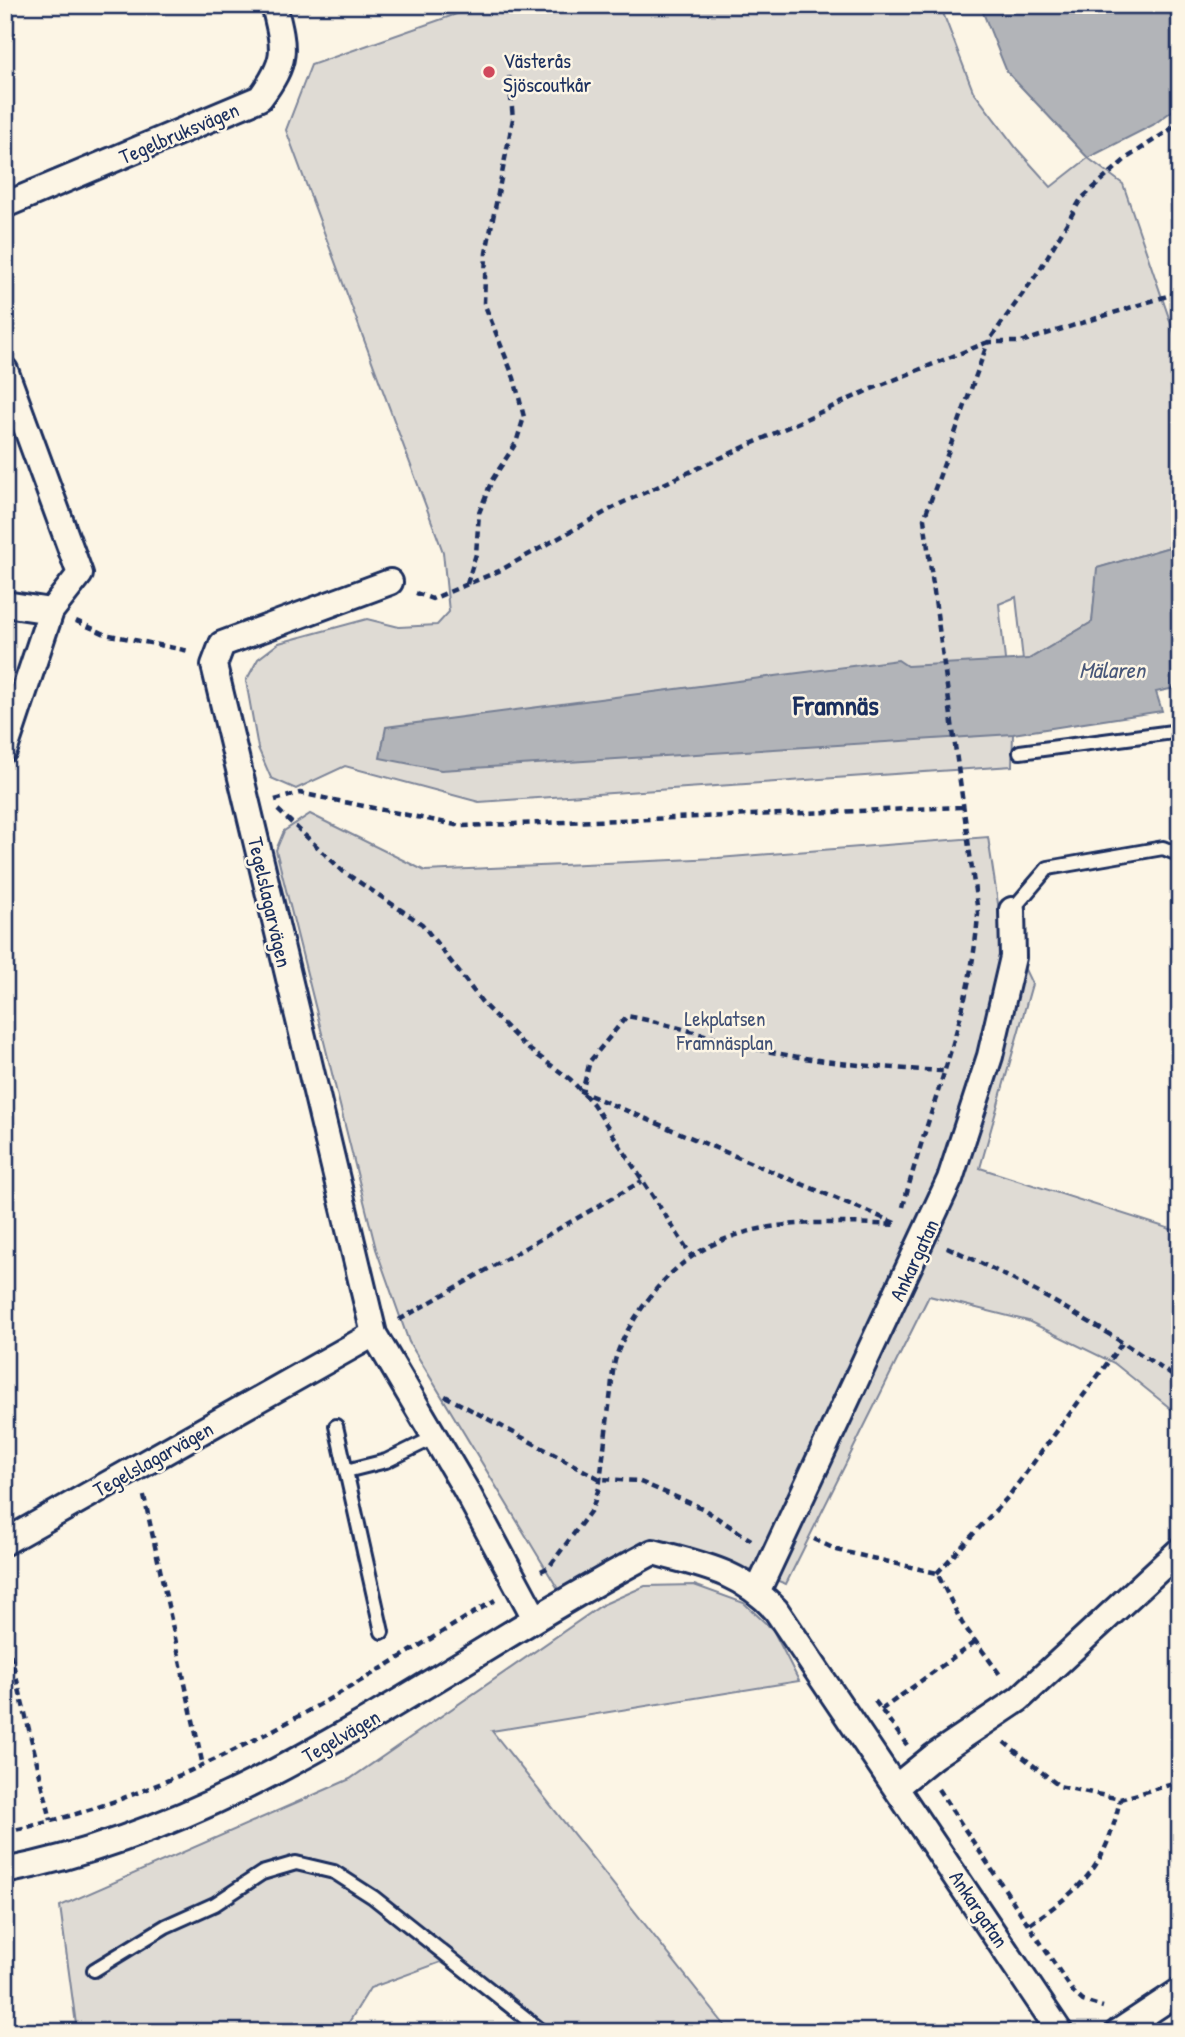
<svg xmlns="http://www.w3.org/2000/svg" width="1185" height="2037" viewBox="0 0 1185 2037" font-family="'Patrick Hand',sans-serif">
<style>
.green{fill:#dfdbd4;stroke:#7d8599;stroke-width:2}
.water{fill:#b2b4b8;stroke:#767f94;stroke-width:2}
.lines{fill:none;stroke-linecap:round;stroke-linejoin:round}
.lane-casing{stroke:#1b2f5e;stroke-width:18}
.street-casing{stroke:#1b2f5e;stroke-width:30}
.path{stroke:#1b2f5e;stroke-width:4.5;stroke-dasharray:7 5;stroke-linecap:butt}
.lane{stroke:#fcf5e5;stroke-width:12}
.street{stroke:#fcf5e5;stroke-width:24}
.poi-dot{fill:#d1495b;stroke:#fcf5e5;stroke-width:2.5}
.labels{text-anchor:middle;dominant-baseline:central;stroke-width:5;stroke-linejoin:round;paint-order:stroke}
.poi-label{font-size:21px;fill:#1b2f5e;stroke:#fcf5e5;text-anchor:start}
.street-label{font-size:21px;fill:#1b2f5e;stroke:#fcf5e5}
.park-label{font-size:21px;fill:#425176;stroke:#fcf5e5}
.water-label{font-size:23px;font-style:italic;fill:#485779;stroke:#fcf5e5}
.district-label{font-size:28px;font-weight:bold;fill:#1b2f5e;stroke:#fcf5e5}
</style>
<rect width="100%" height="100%" fill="#fcf5e5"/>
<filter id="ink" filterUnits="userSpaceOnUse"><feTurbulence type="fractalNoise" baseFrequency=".0143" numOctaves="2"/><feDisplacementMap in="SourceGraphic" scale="14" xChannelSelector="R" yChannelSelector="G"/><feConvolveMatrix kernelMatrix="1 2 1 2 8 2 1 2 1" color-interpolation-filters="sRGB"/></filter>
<g filter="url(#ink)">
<path class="green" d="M482,5h458l33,86 44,58 34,38 37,-29 35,26 57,166v194l-82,24 -6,54 -63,37 -6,1 -7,-63 -17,7 14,130 -1,32 -533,36 -134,-36 -49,23 -25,-11 -13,-30 -12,-67 12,-22 21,-16 88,-24 32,8 38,-2 12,-13 -6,-60 -157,-422 25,-65z
M310,814l115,57 293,-13 270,-21 12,80 32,67 -52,184 200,64v184l-66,-53 -86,-42 -99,-25 -143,288 -83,-32 -50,-12 -95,49 -149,-247 -33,-93 -100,-399 8,-19z
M694,1585l50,18 29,27 26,51 -307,50 238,301h-184l-105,-70 -71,26 -27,44h-266l-17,-126 290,-127 252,-174 43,-19z"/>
<path class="water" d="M980,5h200v100l-27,20 -65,33 -81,-86z
M1180,544v143l-24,5 6,19 -149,23 -572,36 -61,-12 6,-31 512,-67 9,6 122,-7 63,-37 5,-54z"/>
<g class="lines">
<g class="lane-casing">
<path id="lane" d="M1020,752l160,-21
M1012,910l36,-42 115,-20 17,7
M336,1426l46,206
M346,1471l40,-10 49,-24
M94,1970l72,-44 49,-22 47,-31 34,-10 38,9 39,25 170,135"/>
</g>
<g class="street-casing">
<path id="street" d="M5,205l255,-107c28,-38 25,-48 14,-93
M5,370l75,204 -29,37 -46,138
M390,582l-168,62 -8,21 160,669 92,156 69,128
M5,604l46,7
M5,1542l369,-208
M758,1590l192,-411 40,-123 23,-99 -1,-47
M897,1786l37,-30 85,-57 161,-149
M5,1871c245,-48 433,-206 648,-319 49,13 87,19 123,58l284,422
M1118,2032l62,-41"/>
</g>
<path class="path" d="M467,584l9,-30 3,-41 13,-33 24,-37 8,-26 -10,-39 -30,-75 2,-50 27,-134 -4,-43
M416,593l16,6 67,-28 123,-68 247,-113 119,-48 51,-71 42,-72 46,-41 53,-35
M76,621l29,13 84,17
M1172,689l8,-2
M275,800l25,-7 161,33 503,-19
M278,810l66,62 78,52 63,82 41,41 44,32 23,25 98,151
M903,1207c25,-98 69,-193 75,-294l-54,-394 64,-177h33l159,-50
M895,1223l-313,-131 8,-31 37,-45c46,8 90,24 135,34 59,13 121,18 181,21
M947,1247c82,38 159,82 233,134
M399,1320l243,-139
M445,1396l155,83 38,2 64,27 49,32
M144,1496l59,270
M814,1539l23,11 100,23 25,50 39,53
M541,1571l8,-4 43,-58 7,-21c4,-29 7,-59 11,-89 2,-14 2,-29 6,-42 7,-22 21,-43 34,-60 63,-83 154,-76 248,-72
M937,1573l71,-76 115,-155
M5,1631l46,189
M875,1701l32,44
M881,1710l95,-69
M1004,1742l55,44 61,13 60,-17
M938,1789l136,204 9,8 20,6
M5,1832c181,-37 335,-139 490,-232
M1030,1924c55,-38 76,-58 90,-125"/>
<use href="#lane" class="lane"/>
<use href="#street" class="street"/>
</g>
</g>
<circle class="poi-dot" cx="489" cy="72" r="7"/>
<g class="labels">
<g class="poi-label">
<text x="503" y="60">Västerås<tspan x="503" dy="24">Sjöscoutkår</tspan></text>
</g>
<g class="street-label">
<text transform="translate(179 133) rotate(-23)">Tegelbruksvägen</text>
<text transform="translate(270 902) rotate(77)">Tegelslagarvägen</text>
<text transform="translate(914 1260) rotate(-65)">Ankargatan</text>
<text transform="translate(153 1459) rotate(-29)">Tegelslagarvägen</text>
<text transform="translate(341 1736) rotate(-30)">Tegelvägen</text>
<text transform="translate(979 1909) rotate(56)">Ankargatan</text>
</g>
<g class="park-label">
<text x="725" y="1018">Lekplatsen<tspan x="725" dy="24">Framnäsplan</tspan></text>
</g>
<g class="water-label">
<text x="1112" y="669">Mälaren</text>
</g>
<g class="district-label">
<text x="836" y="705">Framnäs</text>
</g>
</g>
<rect width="1185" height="2037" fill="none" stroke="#fcf5e5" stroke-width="28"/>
<rect x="14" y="14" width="1157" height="2009" fill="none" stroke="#1b2f5e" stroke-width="2.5" filter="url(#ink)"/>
</svg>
